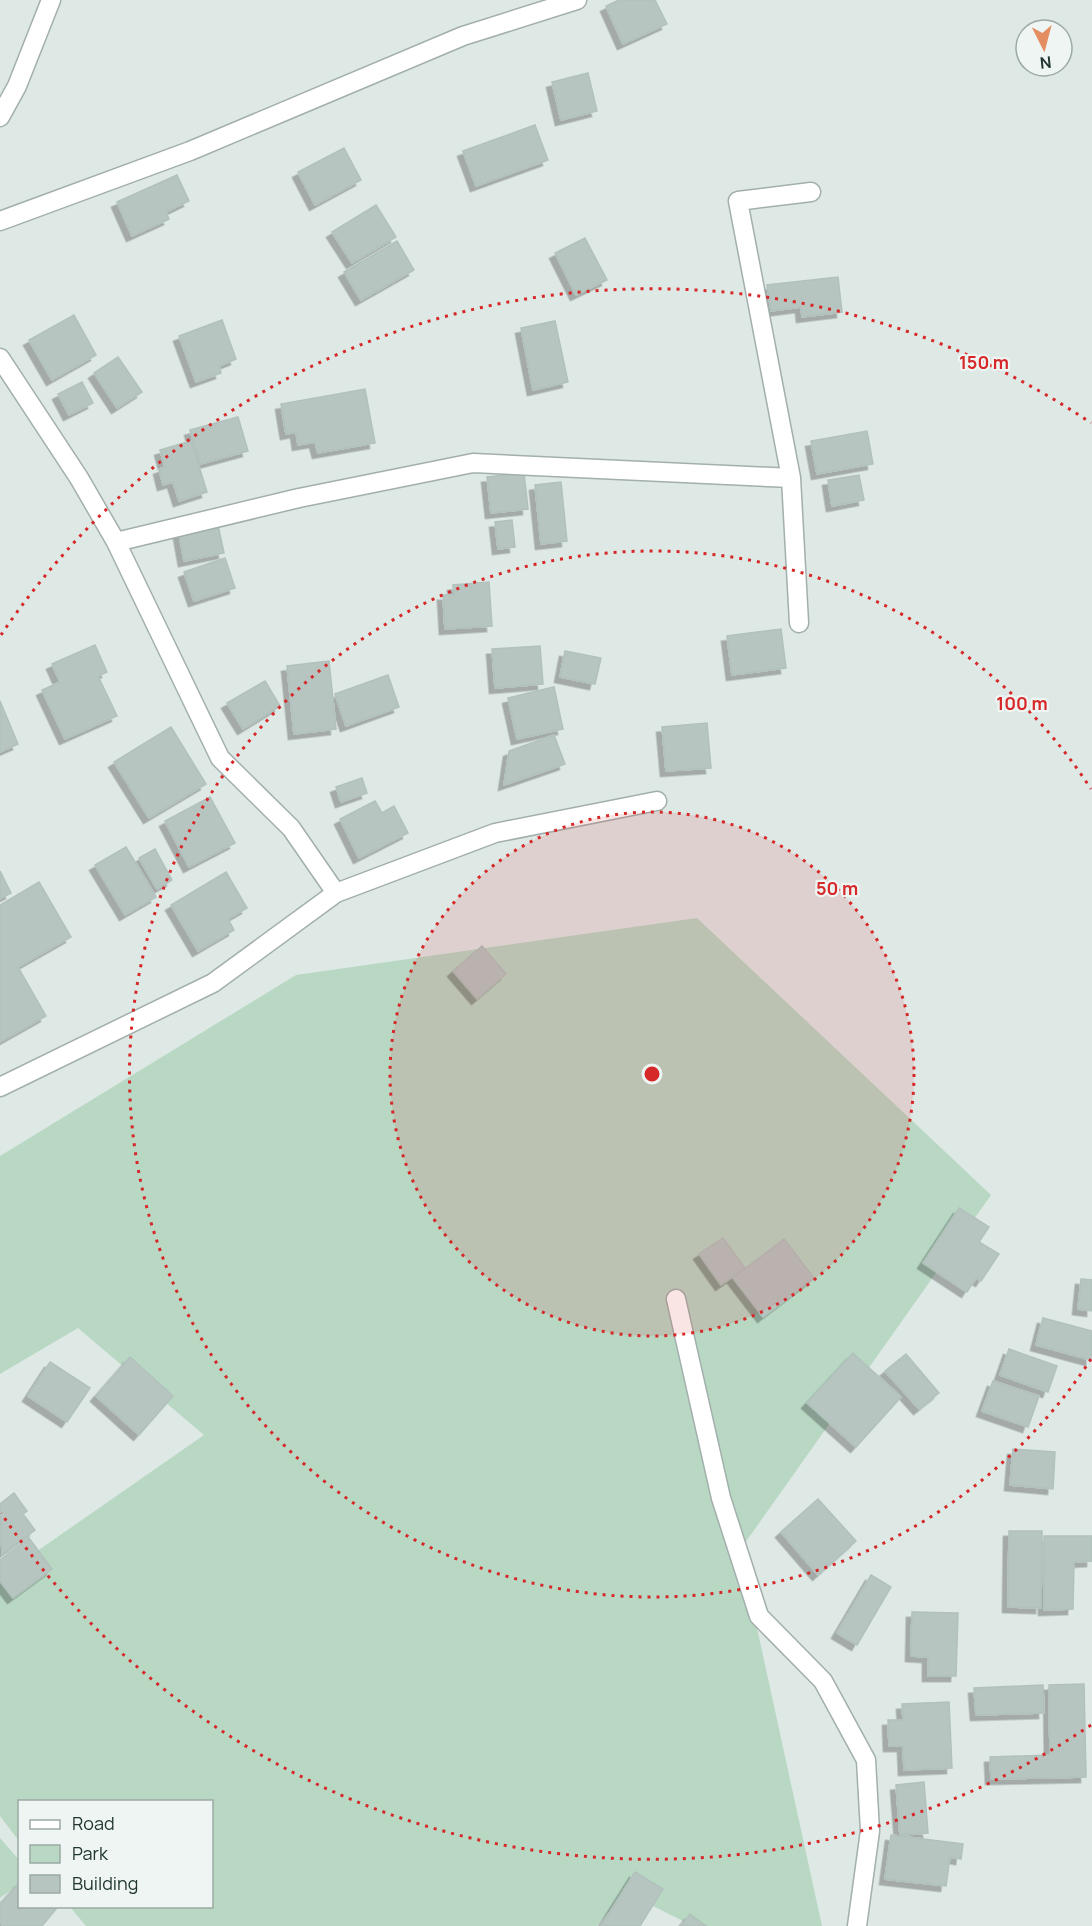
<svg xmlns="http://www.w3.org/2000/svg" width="1092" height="1926" viewBox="0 0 1092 1926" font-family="Manrope,sans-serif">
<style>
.green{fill:#b8d8c4}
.building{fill:#b7c5c1;stroke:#b1c1bc;stroke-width:1.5;filter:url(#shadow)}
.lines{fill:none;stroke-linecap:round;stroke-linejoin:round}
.street-casing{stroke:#a2afac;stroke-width:21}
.street{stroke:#fff;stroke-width:18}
.ring{fill:none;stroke:#d62828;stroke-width:3;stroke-dasharray:3 6}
.centre{fill:#d62828;stroke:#eef5f2;stroke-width:3}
.ring-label{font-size:18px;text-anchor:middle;font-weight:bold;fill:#d62828;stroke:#eef5f2;stroke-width:4.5;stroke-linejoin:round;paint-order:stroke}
</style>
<defs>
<filter id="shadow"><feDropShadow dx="-5.5" dy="5.5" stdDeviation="0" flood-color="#0004"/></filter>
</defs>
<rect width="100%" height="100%" fill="#dee8e5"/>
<path class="green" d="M697,918l294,277 -251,355 82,376h-129l-68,-34 -28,34h-511l-16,-19 142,-1v-104h-192l-1,39 -19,-25v-239l204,-142 -126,-107 -78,46v-218l296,-181z
M0,1838l20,23 -1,23 -19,14z"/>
<path class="building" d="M619,0h36l12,24 -44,20 -17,-38z
M588,73l9,38 -36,9 -9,-38z
M535,125l13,35 -72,26 -13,-35z
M344,148l17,32 -46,25 -17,-33z
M177,175l12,26 -23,11 3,7 -37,17 -15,-34z
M376,205l20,32 -44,26 -20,-31z
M585,238l22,42 -31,15 -21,-42z
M397,241l17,29 -53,30 -17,-28z
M838,277l4,35 -40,5 -1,-10 -30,4 -4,-26z
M74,315l22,40 -44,25 -23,-40z
M222,320l14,39 -17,7 2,7 -25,9 -17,-46z
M555,321l13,61 -35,8 -12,-62z
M118,357l24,35 -25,16 -23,-35z
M82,382l11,21 -24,12 -11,-21z
M365,389l10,54 -57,10 -3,-11 -17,3 -2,-13 -10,2 -5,-30z
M238,417l10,34 -48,13 -10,-34z
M867,431l6,33 -56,10 -6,-33z
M191,441l16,51 -28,9 -6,-19 -10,3 -4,-16 6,-2 -5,-17z
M524,473l4,36 -37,4 -4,-36z
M859,475l5,25 -32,6 -4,-26z
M561,482l6,59 -26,3 -6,-59z
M512,520l3,27 -17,2 -3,-27z
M218,525l6,28 -40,8 -5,-28z
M225,558l10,30 -41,13 -10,-29z
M489,582l3,44 -47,3 -2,-34h11l-1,-10z
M781,629l5,39 -54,7 -5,-39z
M95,645l12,27 -9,4 19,40 -52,23 -23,-49 18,-8 -8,-18z
M540,646l3,38 -48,4 -3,-39z
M565,651l36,7 -6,26 -35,-7z
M329,661l7,68 -42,5 -7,-68z
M388,675l11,32 -53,19 -11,-32z
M265,681l15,25 -37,23 -16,-26z
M554,687l9,42 -46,10 -9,-41z
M0,701l18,43 -18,8z
M707,723l4,45 -45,3 -4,-44z
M171,727l35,57 -57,34 -35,-56z
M554,735l11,29 -61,21 5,-34z
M362,778l5,15 -26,9 -5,-15z
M210,797l25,46 -46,24 -24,-46z
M375,801l7,12 12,-7 14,27 -49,25 -19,-39z
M126,847l30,50 -31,18 -30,-50z
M155,849l17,31 -15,9 -18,-31z
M0,871l11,22 -11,6z
M226,872l21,36 -19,11 6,11 -36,21 -27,-46z
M39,882l32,55 -53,30 28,49 -46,26v-137z
M482,946l24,28 -29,25 -24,-28z
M959,1208l30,19 -10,15 20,12 -18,27 -5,-3 -9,14 -44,-29z
M723,1238l22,30 -24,17 -22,-31z
M784,1239l30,39 -51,39 -30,-39z
M1081,1279l11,1v31l-14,-2z
M1043,1318l49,13 -1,29 -55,-15z
M1009,1349l48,17 -9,26 -48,-17z
M853,1353l48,44 -45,50 -49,-44z
M906,1354l33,39 -20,16 -34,-38z
M130,1357l43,39 -34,39 -43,-39z
M50,1362l40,26 -23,34 -39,-26z
M993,1381l46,15 -11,31 -46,-16z
M1013,1449l42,3 -2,37 -43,-4z
M14,1493l13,18 -4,3 12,16 -33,24 -2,-50z
M818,1499l38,42 -38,34 -37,-43z
M1009,1531h33l-1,77 -33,-1z
M1044,1536h48v25l-18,1 -1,47 -29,1z
M29,1538l23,31 -39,29 -13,-17v-21z
M871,1575l20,12 -34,58 -20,-12z
M912,1612l46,1 -2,63h-28v-19l-17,-1z
M1084,1684l2,93 -95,2 -1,-22 60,-2 -1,-70z
M1043,1685l1,28 -68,2 -2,-27z
M949,1702l3,66 -48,2 -1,-24h-14l-1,-26h15l-1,-16z
M924,1782l4,51 -28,2 -4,-50z
M891,1835l72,9 -2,15 -11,-2 -4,29 -61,-7z
M635,1872l28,17 -23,37h-39z
M20,1882v24h33l3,3 -14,17h-39l-3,-3v-19z
M690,1914l16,12h-25z"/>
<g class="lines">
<g class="street-casing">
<path id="street" d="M0,117l17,-31 34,-86
M0,221l190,-70 273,-115 114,-36
M0,358l79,120 37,64 104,216 71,70 45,65
M116,542l183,-44 174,-35 318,15
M799,623l-8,-145 -53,-277 73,-9
M0,1087l213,-104 123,-90 159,-60 162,-32
M676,1299l45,199 38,118 64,65 43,79 4,71 -13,95"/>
</g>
<use href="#street" class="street"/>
</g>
<circle cx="652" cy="1074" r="262" fill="#d62828" fill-opacity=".12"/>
<g class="ring">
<circle cx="652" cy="1074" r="262"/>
<path d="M1091 1359A523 523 0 1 1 1091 789"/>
<path d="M1091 1725A785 785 0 0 1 1 1513M1 635A785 785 0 0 1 1091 423"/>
</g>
<circle cx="652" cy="1074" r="9" class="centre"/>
<g class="ring-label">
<text x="984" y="369">150 m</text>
<text x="1022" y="710">100 m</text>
<text x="837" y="895">50 m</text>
</g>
<rect x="18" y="1800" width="195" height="108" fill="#eef5f2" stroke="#9ca9a5" stroke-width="1.5"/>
<rect x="30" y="1820" width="30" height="9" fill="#ffffff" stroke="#9ca9a5" stroke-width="1.5"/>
<text x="72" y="1830" font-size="18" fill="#213632">Road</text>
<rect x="30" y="1845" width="30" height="18" fill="#b8d8c4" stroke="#9ca9a5" stroke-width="1.5"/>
<text x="72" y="1860" font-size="18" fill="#213632">Park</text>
<rect x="30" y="1875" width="30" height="18" fill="#b7c5c1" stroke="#9ca9a5" stroke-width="1.5"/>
<text x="72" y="1890" font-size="18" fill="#213632">Building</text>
<g transform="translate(1044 48) rotate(174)"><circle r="28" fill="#eef5f2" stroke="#9ca9a5" stroke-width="1.5"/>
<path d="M0-4.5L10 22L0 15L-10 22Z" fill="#e48d60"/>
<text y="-9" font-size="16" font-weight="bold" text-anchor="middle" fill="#213632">N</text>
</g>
</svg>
